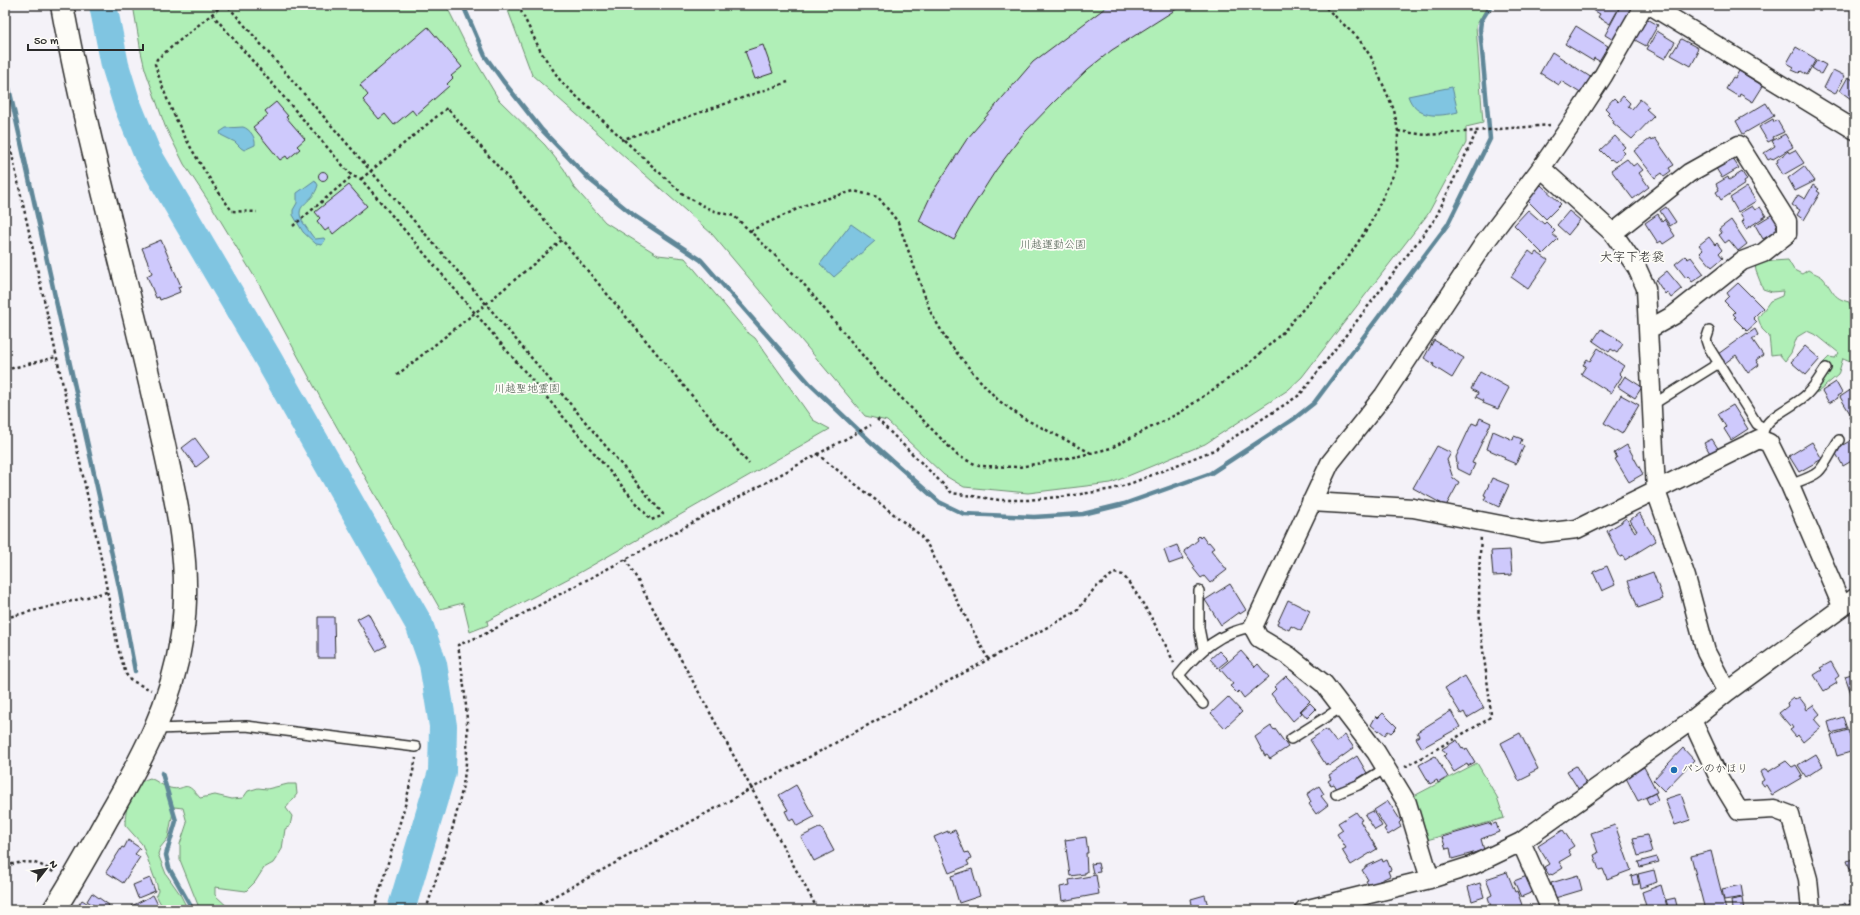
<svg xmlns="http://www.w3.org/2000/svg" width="1860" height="915" viewBox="0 0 1860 915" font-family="'Gochi Hand','Klee One',sans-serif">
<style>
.green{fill:#b0efb7;stroke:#6e8d71}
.water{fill:#80c5e1;stroke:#5e8798}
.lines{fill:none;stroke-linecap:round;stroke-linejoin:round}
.stream{stroke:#5e8798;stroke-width:4.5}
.river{stroke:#80c5e1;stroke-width:28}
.building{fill:#cec9fc;stroke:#2b2b2b}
.lane-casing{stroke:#2b2b2b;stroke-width:12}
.street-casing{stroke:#2b2b2b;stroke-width:21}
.secondary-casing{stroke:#2b2b2b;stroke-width:25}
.path{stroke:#2b2b2b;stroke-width:2.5;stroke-dasharray:3 3;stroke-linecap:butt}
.lane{stroke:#fdfcf7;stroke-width:9}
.street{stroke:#fdfcf7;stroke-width:18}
.secondary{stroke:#fdfcf7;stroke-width:22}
.poi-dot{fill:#1f6fb2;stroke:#fdfcf7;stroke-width:1.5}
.labels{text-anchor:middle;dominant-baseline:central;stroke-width:3.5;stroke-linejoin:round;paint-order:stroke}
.park-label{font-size:11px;fill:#4c5c4e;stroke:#fdfcf7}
.poi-label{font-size:11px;fill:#2b2b2b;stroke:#fdfcf7;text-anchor:start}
.quarter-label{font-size:13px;fill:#2b2b2b;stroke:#fdfcf7}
</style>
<rect width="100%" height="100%" fill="#f4f2f8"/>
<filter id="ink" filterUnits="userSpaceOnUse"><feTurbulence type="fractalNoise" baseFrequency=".025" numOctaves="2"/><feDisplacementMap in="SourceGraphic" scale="8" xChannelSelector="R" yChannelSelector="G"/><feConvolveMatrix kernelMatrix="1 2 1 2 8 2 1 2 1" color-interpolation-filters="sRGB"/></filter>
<g filter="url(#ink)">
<path class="green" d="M133,5h313l19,38 34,57 46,45 19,24 10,18 31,35 53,33 27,3 62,74 8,6 58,82 17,9 -253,145 -90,47 1,4 -18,7 -7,-29 -23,6 -119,-210 -61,-113 -49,-81 -27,-41 -19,-38 -20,-57 -4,-17z
M506,5h982l-12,21 7,97 -17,4v16l-38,71 -126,163 -14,13 -83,54 -94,39 -83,10 -64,-6 -20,-12 -57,-54 -22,-5 -153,-182 -180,-159z
M1764,258l9,3 15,-1 6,10 8,4 6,-4c5,3 12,5 15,8 10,12 9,20 26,24l4,14 2,1v46l-12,-5 -5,17 -20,17 -6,1 9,-14 1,-15 7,-7 6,1 4,-5 -21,-17 -11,-5 -10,6 -6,16 -6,8 -6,-7 -8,1 -2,-19 -7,-7 -4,-11 12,-17 12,-5 1,-5 -11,1 -9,-3 -7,-18 -1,-7z
M1477,763l20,34 7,21 -77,22 -15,-43z
M150,778c7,3 12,8 20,10 17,4 13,-11 30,10l15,-3 17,4 11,-1 5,-7 10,-3 9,1 21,-5h8l1,10 -11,14 6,8 -2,10 -5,3 -3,20 -3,5 -6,9 -9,5 -9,14 -9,9 -31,-4v8l16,15h-31l-20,-50v-16l7,-21 -4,-15 -9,-1 -6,31 -8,10 -2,6 8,20 14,20 8,16h-24l-8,-15 2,-4 -1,-6 -15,-41 -17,-19c0,-17 6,-42 25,-47z"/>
<path class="water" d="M1452,87l6,25c-20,5 -42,7 -50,-16z
M243,127c7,2 13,11 12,18l-11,5 -3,-2 -6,-6 -14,-7 -1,-3 6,-4z
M315,180l3,5c-5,21 -29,18 -12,42 3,4 5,8 9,12l9,-1 1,2 -3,5 -6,-1 -13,-12 -10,-17v-5l4,-7v-10z
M851,224l24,17 -41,36 -14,-13z"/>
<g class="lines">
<path class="stream" d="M463,5l22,51 18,25 38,48 48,50 47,38 65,43 109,124 61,58 68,60 25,12 70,3 49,-3 41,-10 87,-31 84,-55 19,-15 134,-179 42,-85 -10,-110 1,-8 10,-16
M5,70l115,521 15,80
M162,773l14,48 -10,34 3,13 24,42"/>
<path class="river" d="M103,5l12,60 12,39 20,49 119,202 153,269 14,40 10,62 -1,46 -41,138"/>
</g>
<path class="building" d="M1109,5h74l-71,45 -24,19 -34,33 -31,32 -27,36 -28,44 -14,26 -35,-19 13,-28 35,-54 66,-77z
M1584,5h34l2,1 -10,18 -12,-7 2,-3z
M1621,5h10l-2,2 3,2 -17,32 -10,-6z
M1644,17l14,8 -12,21 -11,-6 1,-3 -2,-1z
M1576,26l32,20 -9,15 -5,-3 -1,3 -28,-17z
M428,27l34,40 -11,9 2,2 -6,6 2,2 -33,29 -4,-5 -18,15 -9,-11 -6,5 -16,-19 5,-5 -8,-10z
M1657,31l18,11 -10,17 -18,-10z
M1681,39l17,9 -2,4 2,1 -7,13 -20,-11z
M763,45l10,28 -18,6 -10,-28z
M1796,47l20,12 -9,16 -6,-4 -2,2 -7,-3 2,-3 -7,-4z
M1552,52l40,26 -10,16 -21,-13 -2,4 -19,-12z
M1817,60l9,5 -5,9 -9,-6z
M1833,70l12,6 -10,18 -11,-6z
M1739,71l24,15 -10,16 -13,-8 -1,3 -13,-8 7,-12 2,1z
M1848,77l7,4v21l-15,-11z
M1623,96l7,7 -2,3 4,3 8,-10 9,8 -3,2 8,7 -22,23 -19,-16 1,-2 -7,-7 2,-2 -4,-4 9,-10 4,4z
M276,102l12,14 -2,1 19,22 -8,7 3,3 -12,10 -2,-3 -6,4 -27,-33 15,-12 -3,-4z
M1766,103l8,13 -31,18 -7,-13z
M1773,119l1,3 3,-2 7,12 -11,5 1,2 -6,3 -9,-15z
M1785,134l8,13 -20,12 -1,-1 -4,2 -4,-7 11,-7 -3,-5z
M1615,136l10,11 -3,3 3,3 -10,9 -4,-3 -1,1 -10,-10z
M1655,138l19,27 -5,3 2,3 -7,5 -2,-3 -7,5 -21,-27 16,-12 1,2z
M1795,150l9,13 -21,12 -7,-12 2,-1 -1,-2 11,-9 1,2z
M1730,155l9,13 -17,10 -8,-13z
M1627,159l6,7 4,-3 6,7 -4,3 10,14 -16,12 -22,-29z
M1804,166l11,15 -20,10 -7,-13z
M318.5 176a4.5 4.5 0 1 1 9 0a4.5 4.5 0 1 1-9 0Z
M1742,172l5,8 -3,2 1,2 -24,16 -5,-8 3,-2 -3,-6 12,-7 1,3z
M349,185l18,21 -34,28 -4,-6 -4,3 -8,-10 3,-3 -5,-6z
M1541,185l20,19 -15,15 -19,-19z
M1813,185l6,4 -2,2 3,2 -16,27 -7,-5 3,-5 -8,-5 6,-10 7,4z
M1747,187l9,14 -18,11 -8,-14z
M1752,206l3,4 5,-3 6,9 -20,13 -4,-7 2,-2 -4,-7z
M1666,207l10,15 -6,4 -10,-15z
M1528,210l16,14 2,-2 9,9 -3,3 6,5 -15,15 -29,-29z
M1569,211l11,9 -12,15 -11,-10z
M1776,212l6,10 -6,4 2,4 -15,9 -8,-14z
M1658,214l4,7 2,-2 11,17 -12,8 -2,-3 -3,2 -13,-20z
M1731,220l16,24 -9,7 -9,-11 -4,3 -6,-8 3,-2 -3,-4z
M1709,237l6,8 2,-2 5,7 -3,3 4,5 -11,9 -12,-14 3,-3 -4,-5z
M161,240l20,46 -3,1 2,5 -20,8 -1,-3 -3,1 -9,-22 5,-3 -10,-25z
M1529,251l5,4 2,-3 12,8 -20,29 -17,-12z
M1685,256l3,3 3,-2 13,17 -12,8 -4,-6 -2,2 -11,-14z
M1667,271l15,18 -11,9 -4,-6 -2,2 -9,-14z
M1738,283l25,25 -10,10 4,4 -10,9 -13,-13 2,-1 -3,-3 2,-2 -11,-11 5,-5 -2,-3z
M1601,329l17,10 -1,1 6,4 -6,9 -6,-4 -2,3 -16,-11z
M1755,329l3,6 -6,4 11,16 -7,5 3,5 -11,8 -12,-18 -11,8 -7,-9 29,-21 1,1z
M1434,340l30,18 -12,20 -19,-12 1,-2 -10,-6z
M1805,346l15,13 -14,16 -15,-13z
M1598,348l26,18 -5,7 3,3 -11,17 -30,-19 5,-8 -3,-1 4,-6 3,2z
M1480,372l29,16 -11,21 -15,-6 1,-2 -8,-4 2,-4 -7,-4z
M1625,376l17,11 -7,11 -17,-11z
M1836,382l6,11 -5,3 1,2 -9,5 -7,-12z
M1855,387v40l-6,-10 2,-2 -11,-18z
M1621,395l18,10 -17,29 -18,-11z
M1733,405l15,24 -17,11 -7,-11 2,-2 -8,-13z
M1480,418l11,5 -19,40 3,1 -5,11 -12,-6 -2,-12 16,-34 5,2z
M1493,431l20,9 1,-4 8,3 -2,5 4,2 -8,18 -12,-5 1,-2 -18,-8z
M195,438l14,19 -13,10 -14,-19z
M1855,438v21l-12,7 -9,-16z
M1712,439l7,11 -8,5 -7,-12z
M1812,442l10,17 -23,13 -10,-16z
M1627,445l16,29 -14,8 -14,-23 2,-1 -3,-5z
M1437,446l14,7 -4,7 6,18 6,4 -13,24 -33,-18z
M1492,478l17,7 -10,22 -15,-7 2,-4 -2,-1z
M1639,513l17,28 -31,19 -2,-4 -3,1 -13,-26 15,-9v-1l4,-3 9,14 2,-1 -7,-11z
M1199,536l1,2 2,-2 5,7 2,-1 5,6 -3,2 16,20 -17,13 -6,-7 -3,2 -8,-10 2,-1 -11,-16 14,-11 -1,-2z
M1177,545l6,14 -14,5 -5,-14z
M1510,550l2,25 -19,1 -2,-25z
M1607,566l8,19 -13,6 -9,-19z
M1653,572l10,27 -25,9 -10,-27z
M1230,584l16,26 -6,4 -1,-2 -18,13 -16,-25z
M1288,600l22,11 -9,20 -10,-5 -2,4 -12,-6z
M368,613l18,33 -10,5 -19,-32z
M318,617h16l1,41h-17z
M1219,651l9,9 -10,8 -8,-9z
M1241,651l14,16 3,-3 11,13 -25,21 -5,-7 -2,2 -7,-7 3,-2 -13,-15z
M1831,662l8,14 -4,3 2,4 -13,8 -10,-16 8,-5 -2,-2z
M1855,673v32l-10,-29z
M1286,676l24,25 -10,10 2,2 -9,8 -22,-27 5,-5 -2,-2z
M1465,676l19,32 -17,10 -3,-6 -3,2 -16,-26z
M1228,697l14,15 -17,16 -14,-15z
M1799,697l7,9 -1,2 1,2 7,-5 7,9 -6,5 7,8 -18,15 -5,-7 -2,2 -6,-7 3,-2 -2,-3 -1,1 -11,-13 9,-7 -1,-3 6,-5 2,2z
M1310,703l6,6 -9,9 -6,-7z
M1451,711l9,16 -38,21 -6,-10 3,-2 -2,-4z
M1383,713l14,14 -6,6 -3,-2 -3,4 -6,-5 -1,1 -7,-6 5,-9 2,2z
M1843,717l4,12 -16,4 -3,-11z
M1271,726l3,4 1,-1 13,18 -18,12 -3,-4 -2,1 -10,-19z
M1326,729l10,13 9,-7 9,13 -25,18 -2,-3 -1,2 -16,-25z
M1848,730l6,21 -17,5 -6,-21z
M1520,733l18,36 -8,4 1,2 -12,6 -18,-38z
M1457,740l5,8 1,-1 2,3 2,-1 8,13 -7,4 -1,-2 -13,8 -10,-16 2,-2 -4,-5z
M1683,748l11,12 -30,31 -11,-11z
M1816,754l7,12 -17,11 -8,-12z
M1357,756l10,17 -25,15 -1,-2 -4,3 -3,-5 -3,1 -3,-4 3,-2 -2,-4z
M1435,756l13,21 -10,6 -1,-3 -7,4 -11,-19z
M1786,761l6,6 4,-2 6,10 -2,1 1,2 -29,17 -6,-10 -2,1 -3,-4 3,-2 -4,-8 6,-3 2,3z
M1576,766l11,19 -8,5 -12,-19z
M1644,767l13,25 -19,9 -12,-23z
M796,785l18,32 -17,9 -4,-7 -3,2 -5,-10 3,-1 -9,-15z
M1319,786l5,8 -3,2 7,9 -12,9 -7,-10 2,-2 -4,-8z
M1655,793l3,7 -9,4 -3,-6z
M1681,794l9,26 -15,5 -10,-26z
M1388,801l13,20 -2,2 2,4 -13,8 -4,-6 2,-1 -12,-18z
M1373,811l9,15 -7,4 -10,-15z
M1356,812l6,8 -2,1 17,28 -26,16 -9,-15 4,-2 -9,-14 6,-4 -5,-7z
M1491,823v2l5,-2 3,9 -18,7 3,11 -32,9 -2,-11 -4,1 -4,-12z
M1615,825l16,45 -24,9 -4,-10 -4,1 -5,-15 4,-2 -7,-20z
M821,827l13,24 -20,10 -13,-24z
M955,830l10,23 3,-1 3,7 -4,2 2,4 -20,8 -15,-36 14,-6v2z
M1563,830l11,16 -6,4 3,5 -12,7 4,6 -11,7 -1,-1 -2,1 -5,-8 5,-3 -11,-18z
M1647,835l5,17 -14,4 -5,-18z
M1086,837l2,16h-2l1,19h-2v2l-15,2 -5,-36z
M128,840l12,8 -5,6 5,3 -17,26 -17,-11 16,-25 2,1z
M1711,851l15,59h-21l-14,-54z
M1657,857l2,5 -19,5 -2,-5z
M1855,858v24l-8,-21z
M1382,859l1,3 4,-2 4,10 -3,1 2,5 -21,10 -3,-5 2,-1 -6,-10 3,-2v-1z
M1098,863l2,9 -7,1 -2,-9z
M972,869l8,27 -21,7 -8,-27z
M1654,870l3,12 -16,6 -3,-14z
M1507,872l8,20 2,-1 5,14 -15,5h-12l-2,-4 -2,1 -3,-10 4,-2 -6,-16z
M1637,874l2,10 -6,1 -2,-9z
M1096,875l3,19 -37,7 -2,-14 10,-2 -1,-5z
M1578,875l4,15 -27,8 -4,-15z
M1527,876l6,16 -12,5 -7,-16z
M150,878l5,13 -17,7 -5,-13z
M1480,883l4,14 -12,4 -4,-14z
M1661,885l7,25h-21l-5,-18z
M1741,885l2,12 -19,3 -2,-11z
M92,893l17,12 -3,5h-5l-14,-9z
M153,895l7,14 -26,1 -2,-4z
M1205,895l4,15h-16l-2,-11z
M1675,898l3,12h-9l-3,-10z
M1742,898l2,12h-12l-1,-10z
M1855,898v12h-5l-2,-5 3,-2 -2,-2z
M82,900l16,10h-23z
M1845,903l3,7h-17z
M1168,906l1,4h-15z"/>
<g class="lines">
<g class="lane-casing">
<path id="lane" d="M1709,331l-3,9 2,6 49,78 7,4
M1652,405l67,-42
M1763,433c2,-17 33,-27 44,-39 8,-8 13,-17 19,-26
M1790,485c9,-4 21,-7 28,-13 8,-7 14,-23 21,-32
M1199,591v37l4,20
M1203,704l-24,-29c20,-24 42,-44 74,-48
M156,729l90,-3 170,21
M1291,739l51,-32
M1336,794l22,-9 28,-17"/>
</g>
<g class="street-casing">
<path id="street" d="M1650,5l205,125
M1541,168l72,65 24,35 9,20 10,203 30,86 20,75 21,40
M1613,233l76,-60 50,-28 48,76v13l-24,19 -21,8 -68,54 -25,14
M1311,502l102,6 129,25 35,-4 182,-90 10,4 21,42 52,121
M1692,720l27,58 20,33 35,-2 16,6 18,64 3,31
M1521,842l30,68
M1430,879l-23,-76 -31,-51 -52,-68 -35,-28 -30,-18 -6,-11 77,-164 54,-68 99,-150 58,-77 28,-40 34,-52 41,-71
M1304,910l126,-31 41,-13 50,-24 171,-122 35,-28 128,-94"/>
</g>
<g class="secondary-casing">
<path id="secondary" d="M54,910c19,-30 36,-60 53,-91 35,-60 65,-114 75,-184 11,-75 -9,-149 -25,-221 -30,-137 -70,-271 -95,-409"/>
</g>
<path class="path" d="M223,5l-66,54 -2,5c15,53 45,103 77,147l25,1
M518,5l23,47 21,31 122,112 27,15 23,6 16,15 52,51 76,92 80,82 21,10 40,1 60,-11 32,-8 70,-36 67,-47 35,-33 64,-73 23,-35 27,-57 1,-36 -4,-21 -23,-53 -13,-19 -35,-33
M212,14l140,162 9,3 290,341 11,-4 1,-2 -177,-210 -259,-299
M5,123l95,430 18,95 8,26 4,6 21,10
M1398,131l28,4 124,-10
M621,140l167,-58
M361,179l86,-71 115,132
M293,226l59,-50
M750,231l58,-27 46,-13 24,6 20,25 33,91 17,29 26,32 24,26 25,18 68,35
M5,370l51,-13
M397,375l89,-71 76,-64 187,224
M877,419l75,74 47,7h29l41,-4 44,-7 19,-6 82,-33 84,-54 5,-5 132,-172 42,-88
M817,454l102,80 8,10 61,115
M626,559l192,351
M5,618l102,-26
M1405,767l82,-47 4,-4c-2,-28 -7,-55 -10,-82 -3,-33 -2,-65 0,-98
M5,866c22,-6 30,-6 50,7
M374,910l32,-108 10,-44
M426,910c15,-48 35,-97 40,-147 4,-39 -2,-80 -8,-118l25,-10 143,-76 245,-134
M529,910l548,-299 17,-22 20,-16 9,2c21,27 37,57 51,88"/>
<use href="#lane" class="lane"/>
<use href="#street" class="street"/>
<use href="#secondary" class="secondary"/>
</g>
</g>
<circle class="poi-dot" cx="1674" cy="770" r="4"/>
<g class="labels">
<g class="park-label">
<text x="1053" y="246">川越運動公園</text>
<text x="527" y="390">川越聖地霊園</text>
</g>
<g class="poi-label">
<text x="1682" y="770">パンのかほり</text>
</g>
<g class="quarter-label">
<text x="1632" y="258">大字下老袋</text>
</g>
</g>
<rect width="1860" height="915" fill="none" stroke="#fdfcf7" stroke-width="20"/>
<rect x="10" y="10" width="1840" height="895" fill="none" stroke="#2b2b2b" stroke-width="1.5" filter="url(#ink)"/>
<g transform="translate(46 869) rotate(59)" stroke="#fdfcf7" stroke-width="3" paint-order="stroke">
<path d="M0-3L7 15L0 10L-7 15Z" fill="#2b2b2b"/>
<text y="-6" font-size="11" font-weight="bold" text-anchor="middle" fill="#2b2b2b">N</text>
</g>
<path d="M28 44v6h115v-6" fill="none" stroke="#2b2b2b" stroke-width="2"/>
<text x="34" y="44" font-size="12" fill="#2b2b2b" stroke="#fdfcf7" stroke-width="3" paint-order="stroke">50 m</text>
</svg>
